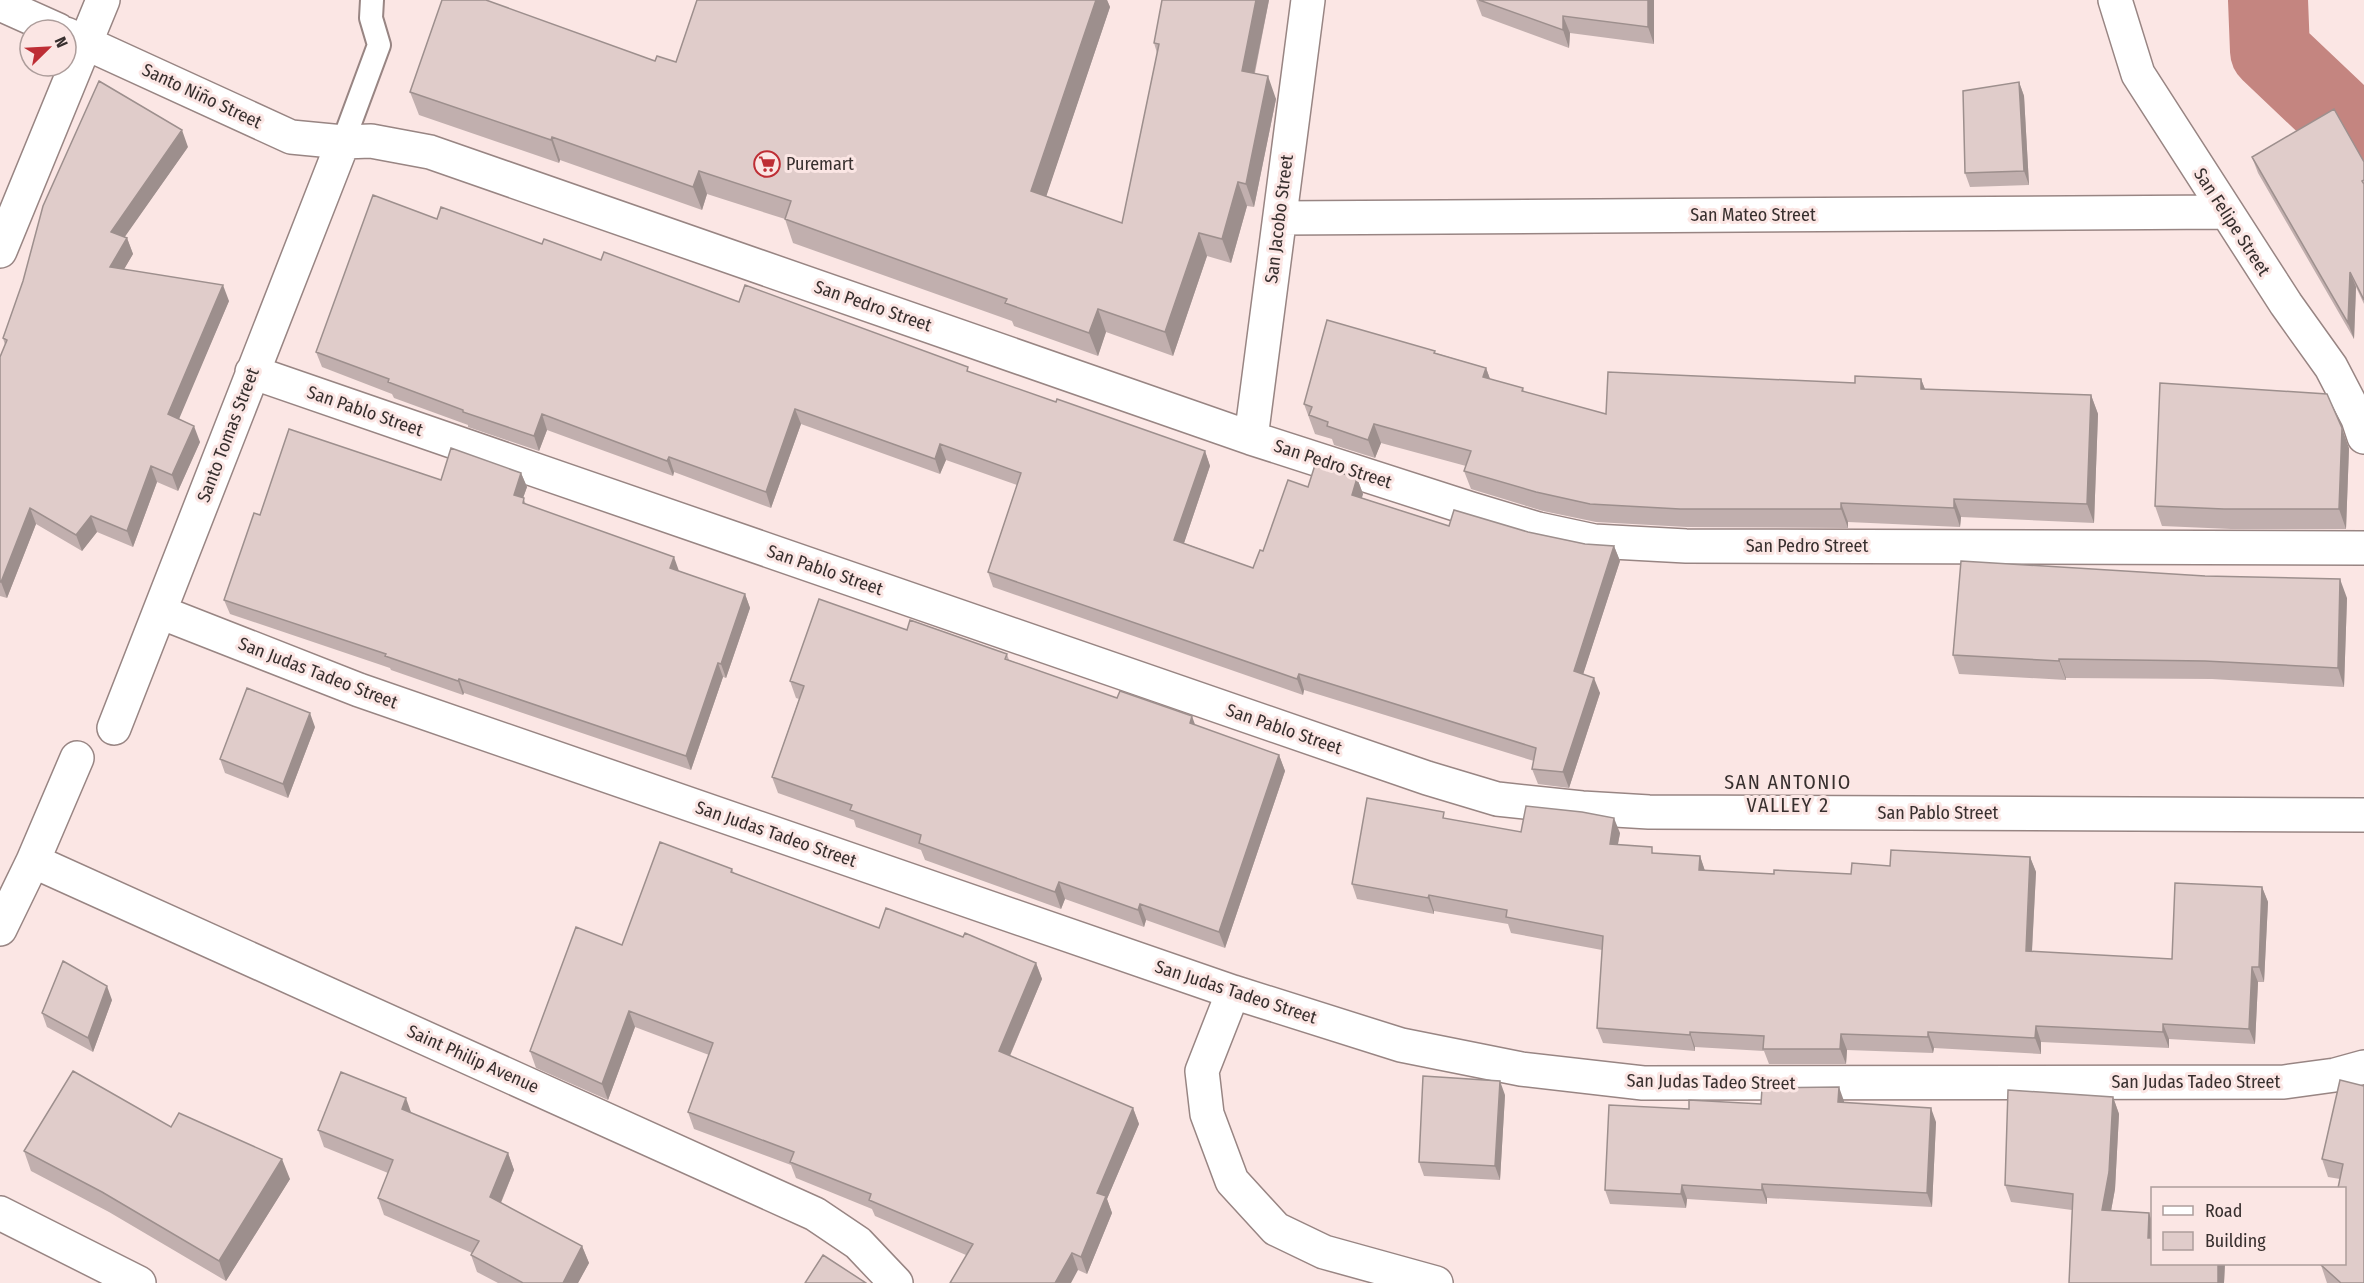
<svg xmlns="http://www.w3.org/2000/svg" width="2364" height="1283" viewBox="0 0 2364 1283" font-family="'Fira Sans Condensed',sans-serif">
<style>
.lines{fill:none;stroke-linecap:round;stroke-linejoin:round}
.river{stroke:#c48580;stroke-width:80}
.service-casing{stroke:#988583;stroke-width:26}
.minor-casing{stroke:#988583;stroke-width:36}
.service{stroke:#fff;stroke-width:22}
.minor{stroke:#fff;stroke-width:33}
.wall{fill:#c1afae}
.shaded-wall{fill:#9d8f8d}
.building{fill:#e0ccca;stroke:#9d8f8d;stroke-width:1.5}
.labels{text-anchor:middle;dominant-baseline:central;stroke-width:6;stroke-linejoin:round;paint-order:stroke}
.street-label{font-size:18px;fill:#372f2e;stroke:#fbe6e4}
.poi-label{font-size:18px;fill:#372f2e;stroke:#fbe6e4;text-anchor:start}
.neighbourhood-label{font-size:20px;letter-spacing:1.5px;fill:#372f2e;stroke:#fbe6e4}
</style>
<rect width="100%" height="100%" fill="#fbe6e4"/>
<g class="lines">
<path class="river" d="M2268,0l2,51 94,89"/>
<g class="service-casing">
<path id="service" d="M343,142l36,-97 -8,-27 1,-18"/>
</g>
<g class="minor-casing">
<path id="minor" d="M2115,0l23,74 148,230 45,63 27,52 6,18
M0,4l58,26
M66,34l225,103 52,5 28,-1 59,11 821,286 220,71 67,20 56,12 92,5 678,2
M1280,218l945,-6
M0,251l103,-251
M252,372l1175,406 70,21 85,9 67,4 715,3
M1251,438l57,-438
M160,612l199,78 874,302 168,53 120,24 122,14 641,-1 51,-7 29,-8
M114,728l229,-586
M33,861l782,353 43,29 38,40
M0,929l33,-68 44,-103
M1233,992l-31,79 5,43 25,67 44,48 48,23 112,31
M0,1213l139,70"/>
</g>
<use href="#service" class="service"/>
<use href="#minor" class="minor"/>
</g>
<path class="wall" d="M697,0h410l3,7 -64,189 76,27 35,-170 -3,-10 8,-43h107l-14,73 21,26 -22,108 -7,-1 -16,57 -24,-7 -34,100 -67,-24 -8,24 -84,-30 -2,-5 -219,-78 -8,-24 -78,-25 -5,16 -142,-50 -1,3 -140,-48 -9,-23 245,-31 21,1z
M1476,0h178v44l-84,-11 -1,15 -87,-32z
M2019,82l5,14 5,89 -59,2 -5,-14z
M188,147l-64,90 3,1 6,16 -9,15 105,32 -51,118 22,23 -22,49 -21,-9 -24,65 -36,-15 -15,19 -46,-27 -29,74 -7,-2v-239l5,-12 -2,-7z
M2252,157l112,5v142l-8,-17 -2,52 -96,-166z
M437,219l164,41 369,112 86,30 149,49 5,15 -26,77 69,25 10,-17 45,-64 49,-9 6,16 -1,4 87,28 79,6 57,12 29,2 6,15 -37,113 17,19 -31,95 -31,-4 -6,-15 2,-8 -230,-71 -1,5 -310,-108 -5,-15 29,-87 -71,-25 -6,14 -139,-50 -30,84 -97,-36 -1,4 -126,-46 -8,21 -71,-24v-2l-74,-27 -2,-4 -70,-27 -6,-15z
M1436,353l50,15 4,11 33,9 1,4 82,22 249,-31 66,-4 4,10 166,6 7,19 -4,109 -133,-6 -1,10 -112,-5v6l-161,-1 -91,-5 -53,-11 -72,-22 -7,-18 2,-5 -85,-23 -6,15 -41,-13 -2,-6 -17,-5 -11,-30z
M2349,448l-3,81h-115l-69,-3 -7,-20z
M521,473l6,14 -4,11 3,6 153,67 66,23 5,14 -24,70 -3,-1 -32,93 -227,-77 -1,2 -72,-25 -1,-2 -160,-54 -6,-14 36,-85 181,-35z
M2347,598l-3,89 -132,-8 -146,-1v2l-107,-6 -6,-19z
M907,630l100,24 2,6 270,95 6,16 -60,177 -79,-28 -2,7 -79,-28 -4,10 -136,-49 -4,-10 -65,-23 -2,-7 -76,-27 -6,-16 27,-78 -3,-1 -6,-17z
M315,727l-27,71 -63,-25 -5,-14z
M1446,819l75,13 99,1 -2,11 37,9 45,3 5,15 69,3h77l39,-8 140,-9 6,15 -4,80 140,7 90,-72 6,15 -4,80h-6l-3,62 -86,-5v9l-128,-6v12l-107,-6 -1,5 -86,-3 -1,14h-77l-5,-13 -69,-4v4l-92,-8 -6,-15 5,-78 -91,-17 -3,-9 -74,-13v3l-77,-15 -5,-15z
M732,869l2,4 145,55 84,9 73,26 6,16 -32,77 123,52 6,16 -32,75 5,14 -25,61 -9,-4 -112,-15 -91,-39 -3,-7 -76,-31 -5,-13 -97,-36 -6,-17 21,-57 -74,-28 -27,73 -72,-32 -6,-17 92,-106z
M112,1000l-19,52 -46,-25 -5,-14z
M2340,1080l24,203h-37l-6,-18 19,-86 -12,-2 -6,-18z
M2008,1090l105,7 6,17 -4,75 -4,22 38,2 3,9v41h73l-1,20h-155l3,-73 -61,-8 -6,-17z
M1505,1095l-5,85 -76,-4 -5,-14z
M1844,1101v1l92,20 -4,85 -165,-9v6l-80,-5 -1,9 -76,-4 -5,-14 84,-81 72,-5z
M411,1113l97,40 6,17 -13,33 81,43 7,17 -11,20h-80l-21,-11 -6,-17 1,-2 -88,-38 -6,-17 10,-25 -64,-26 -6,-17z
M171,1127l119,52 -64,102 -117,-69 -78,-41 -7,-20z"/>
<path class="shaded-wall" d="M1096,0h11l3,7 -70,208 -9,-24z
M1256,0h13l-19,94 -8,-23z
M1648,0h6v44l-6,-17z
M1563,16l7,17 -1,15 -6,-18z
M1268,76l8,23 -22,108 -8,-23z
M2019,82l5,14 5,89 -5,-14z
M182,130l6,17 -71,101 -6,-16z
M552,137l8,23 -1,3 -8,-23z
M699,171l8,23 -5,16 -9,-23z
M1238,182l9,24 -16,57 -9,-24z
M1199,233l8,23 -34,100 -8,-24z
M127,238l6,16 -17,29 -6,-16z
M2350,272l6,15 -2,52 -6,-16z
M223,285l6,16 -55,130 -6,-17z
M1098,309l8,23 -8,24 -9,-23z
M1486,368l7,19 -10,-10z
M1921,379l7,18 -7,-8z
M2091,395l7,19 -4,109 -7,-19z
M795,409l6,15 -30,84 -5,-16z
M542,414l5,16 -8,21 -5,-15z
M1374,424l7,19 -6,15 -7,-18z
M194,426l6,16 -22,49 -6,-16z
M2342,428l7,20 -3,81 -7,-20z
M940,444l6,16 -6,14 -5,-15z
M1205,451l5,15 -30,89 -6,-15z
M669,457l5,15 -1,4 -6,-15z
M151,466l6,16 -24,65 -6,-16z
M521,473l6,14 -8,22 -5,-14z
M1357,478l6,16 -6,16 -5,-15z
M1954,499l7,18 -1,10 -6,-19z
M1841,503l7,19v6l-7,-19z
M30,508l6,16 -29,74 -6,-16z
M91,516l6,16 -15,19 -6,-16z
M1614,546l6,15 -41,126 -5,-16z
M674,557l5,14 -9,-3z
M2340,579l7,19 -3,89 -6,-19z
M745,594l5,14 -24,70 -5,-14z
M2059,659l7,19v2l-7,-19z
M718,663l5,14 -32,93 -5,-14z
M1299,674l5,16 -1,5 -6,-16z
M1594,678l6,15 -31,95 -6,-16z
M459,679l5,14 -1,2 -5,-14z
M310,713l5,14 -27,71 -5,-14z
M1192,716l6,17 -8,-10z
M1279,755l6,16 -60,177 -6,-16z
M1614,818l6,15 -5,26 -5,-15z
M1700,856l5,15 -6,-1z
M2030,857l6,15 -5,95 -5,-16z
M1059,882l6,17 -4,10 -6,-17z
M2262,887l6,15 -4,80 -5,-15z
M1429,895l5,16v3l-6,-16z
M1140,904l6,16 -2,7 -6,-17z
M1036,963l6,16 -37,88 -6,-16z
M2252,967l6,15 -3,62 -6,-15z
M107,986l5,14 -19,52 -5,-14z
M629,1011l6,16 -27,73 -6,-16z
M2163,1024l6,15v9l-6,-16z
M2036,1026l5,16v12l-6,-16z
M1690,1032l5,15v4l-5,-16z
M1928,1032l6,16 -1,5 -5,-16z
M1841,1034l6,16 -1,14 -6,-15z
M1500,1081l5,14 -5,85 -5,-14z
M1839,1087l5,14v15l-6,-14z
M2113,1097l6,17 -4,75 -7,38 -6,-17z
M406,1098l6,17 -10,-6z
M1133,1108l6,16 -32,75 5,14 -25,61 -6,-17 16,-64z
M1931,1108l5,14 -4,85 -5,-14z
M508,1153l6,17 -18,44 -6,-17z
M282,1159l8,20 -64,102 -7,-20z
M1762,1184l5,14v6l-5,-14z
M1682,1185l5,14 -1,9 -5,-14z
M2149,1213l3,9v28l-4,-12z
M582,1246l7,17 -11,20h-15z
M1072,1253l6,17 -7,13h-16z
M2218,1263h7l-1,20h-6z"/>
<path class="building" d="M442,0h44l169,61 2,-5 19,6 21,-62h399l-65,191 91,32 37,-179 -5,-1 8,-43h94l-14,71 26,5 -22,108 -8,-2 -16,57 -23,-6 -34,99 -67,-23 -9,24 -84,-30 2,-4 -222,-80 6,-18 -92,-30 -6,16 -141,-50 -1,3 -141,-48z
M1479,0h169v27l-85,-11v14z
M99,81l83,49 -71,102 16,6 -17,29 113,18 -55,129 26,12 -22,49 -21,-9 -24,65 -36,-15 -15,19 -46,-27 -29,74h-1v-225l7,-17 -4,-2 20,-57 20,-75z
M2019,82l5,89 -59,2 -2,-82z
M2334,109l30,53v18l-2,1 2,3v116l-14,-28 -2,51 -96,-166z
M373,195l64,24 4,-12 101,37 2,-5 57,21 3,-8 135,50 6,-17 223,82 -1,4 89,31 1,-3 148,52 -31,89 79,28 7,-18 3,1 25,-71 20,7 7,-22 42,13 -5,17 97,31 5,-16 74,22 57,12 29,2 -40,125 20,7 -31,94 -31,-3 4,-21 -237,-74 -2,5 -309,-107 33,-99 -81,-29 -5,15 -140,-50 -29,83 -97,-35 -2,4 -125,-47 -8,22 -71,-24v-2l-75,-28 1,-3 -73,-27z
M1327,320l108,31 -1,2 52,15 -3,9 40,11 -1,3 84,23 2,-42 247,11v-7l66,3v10l170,6 -4,109 -133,-5v9l-113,-5v6h-161l-90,-5 -54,-12 -72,-21 7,-20 -97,-27 -6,16 -41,-14 1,-4 -19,-7 3,-8 -8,-3z
M2160,383l167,11 15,34 -3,81h-115l-69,-3z
M289,429l152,51 10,-32 70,25 -7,22 10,3 -1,5 151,54 -4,11 75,26 -24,70 -3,-1 -32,93 -227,-77 -1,2 -73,-25 1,-2 -162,-54 30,-87 6,2z
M1961,561l244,15 135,3 -2,89 -133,-7 -146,-2v2l-106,-6z
M819,599l88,31 3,-10 97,34 -2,5 112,39 3,-7 72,25 -2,7 89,32 -60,177 -79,-28 -2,6 -79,-28 -4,10 -136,-49 2,-8 -71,-25 2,-5 -80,-28 32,-91 -14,-5z
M247,688l63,25 -27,71 -63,-25z
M1367,798l77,14 -1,6 78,14 5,-26 56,6 32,6 -4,26 42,3v6l48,3 -1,14 75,4v-4l77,4 1,-11 38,3 1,-16 139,7 -4,94 146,8 3,-76 87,4 -3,80h-7l-3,62 -86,-5v8l-127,-6 -1,12 -107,-6v5l-87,-3 -1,15h-77l1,-13 -74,-4v3l-93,-7 6,-92 -97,-19 1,-7 -78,-15 -1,3 -76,-14z
M660,842l72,27 -1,3 148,56 7,-20 77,29 2,-4 71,30 -37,88 134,57 -36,85 9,3 -25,61 -9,-4 -17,30h-105l23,-39 -104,-44 2,-6 -81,-32 4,-10 -106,-40 25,-69 -84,-32 -27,73 -72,-33 46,-124 46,18z
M63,961l44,25 -19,52 -46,-25z
M73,1071l98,56 8,-14 103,46 -63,102 -117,-69 -78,-41z
M341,1072l65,26 -4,11 106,44 -18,44 92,49 -19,37h-40l-52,-28 8,-14 -101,-43 15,-38 -75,-30z
M1423,1076l77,5 -5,85 -76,-4z
M2340,1080l24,6v197h-23l-20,-18v-2h23v-75h-6l5,-24 -21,-5z
M1839,1087l-1,15 93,6 -4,85 -165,-9v6l-80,-5 -1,9 -76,-4 4,-85 80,4v-9l72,4 1,-16z
M2008,1090l105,7 -4,75 -7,38 47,3 -1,25h4v25h66v20h-149l4,-89 -68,-9z
M823,1255l43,28h-61z"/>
<defs>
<g id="supermarket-ring" transform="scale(1.35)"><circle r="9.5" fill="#fbe6e4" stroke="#be2e35" stroke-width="1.5"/><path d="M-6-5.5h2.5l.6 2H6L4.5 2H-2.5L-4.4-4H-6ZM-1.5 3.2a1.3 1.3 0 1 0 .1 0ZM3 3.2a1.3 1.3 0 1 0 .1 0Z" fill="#be2e35"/></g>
</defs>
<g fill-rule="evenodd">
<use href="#supermarket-ring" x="767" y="164"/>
</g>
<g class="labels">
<g class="street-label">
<text transform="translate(202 96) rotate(25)">Santo Niño Street</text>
<text x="1753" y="215">San Mateo Street</text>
<text transform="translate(1279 219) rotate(-83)">San Jacobo Street</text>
<text transform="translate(2232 222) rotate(57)">San Felipe Street</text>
<text transform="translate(873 306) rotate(19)">San Pedro Street</text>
<text transform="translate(365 411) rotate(19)">San Pablo Street</text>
<text transform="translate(228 435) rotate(-69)">Santo Tomas Street</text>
<text transform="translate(1333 464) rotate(18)">San Pedro Street</text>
<text x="1807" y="546">San Pedro Street</text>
<text transform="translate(825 570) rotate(19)">San Pablo Street</text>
<text transform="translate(318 673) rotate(21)">San Judas Tadeo Street</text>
<text transform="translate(1284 729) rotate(19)">San Pablo Street</text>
<text x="1938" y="813">San Pablo Street</text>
<text transform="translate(776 834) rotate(19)">San Judas Tadeo Street</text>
<text transform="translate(1236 992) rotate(18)">San Judas Tadeo Street</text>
<text transform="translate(473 1059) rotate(24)">Saint Philip Avenue</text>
<text transform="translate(1711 1082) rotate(1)">San Judas Tadeo Street</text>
<text x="2196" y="1082">San Judas Tadeo Street</text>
</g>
<g class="poi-label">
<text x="786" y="164">Puremart</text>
</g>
<g class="neighbourhood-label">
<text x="1788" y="782">SAN ANTONIO<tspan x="1788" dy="23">VALLEY 2</tspan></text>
</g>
</g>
<rect x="2151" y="1187" width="195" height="78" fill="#fbe6e4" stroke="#ad9d9b" stroke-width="1.5"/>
<rect x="2163" y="1206" width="30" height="9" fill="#ffffff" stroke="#ad9d9b" stroke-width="1.5"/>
<text x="2205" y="1217" font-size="18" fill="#372f2e">Road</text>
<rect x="2163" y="1232" width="30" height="18" fill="#e0ccca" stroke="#ad9d9b" stroke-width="1.5"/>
<text x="2205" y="1247" font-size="18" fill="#372f2e">Building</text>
<g transform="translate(48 48) rotate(66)"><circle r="28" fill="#fbe6e4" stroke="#ad9d9b" stroke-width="1.5"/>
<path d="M0-4.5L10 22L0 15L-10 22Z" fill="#be2e35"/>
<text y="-9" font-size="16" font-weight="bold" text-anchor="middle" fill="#372f2e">N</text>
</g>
</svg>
